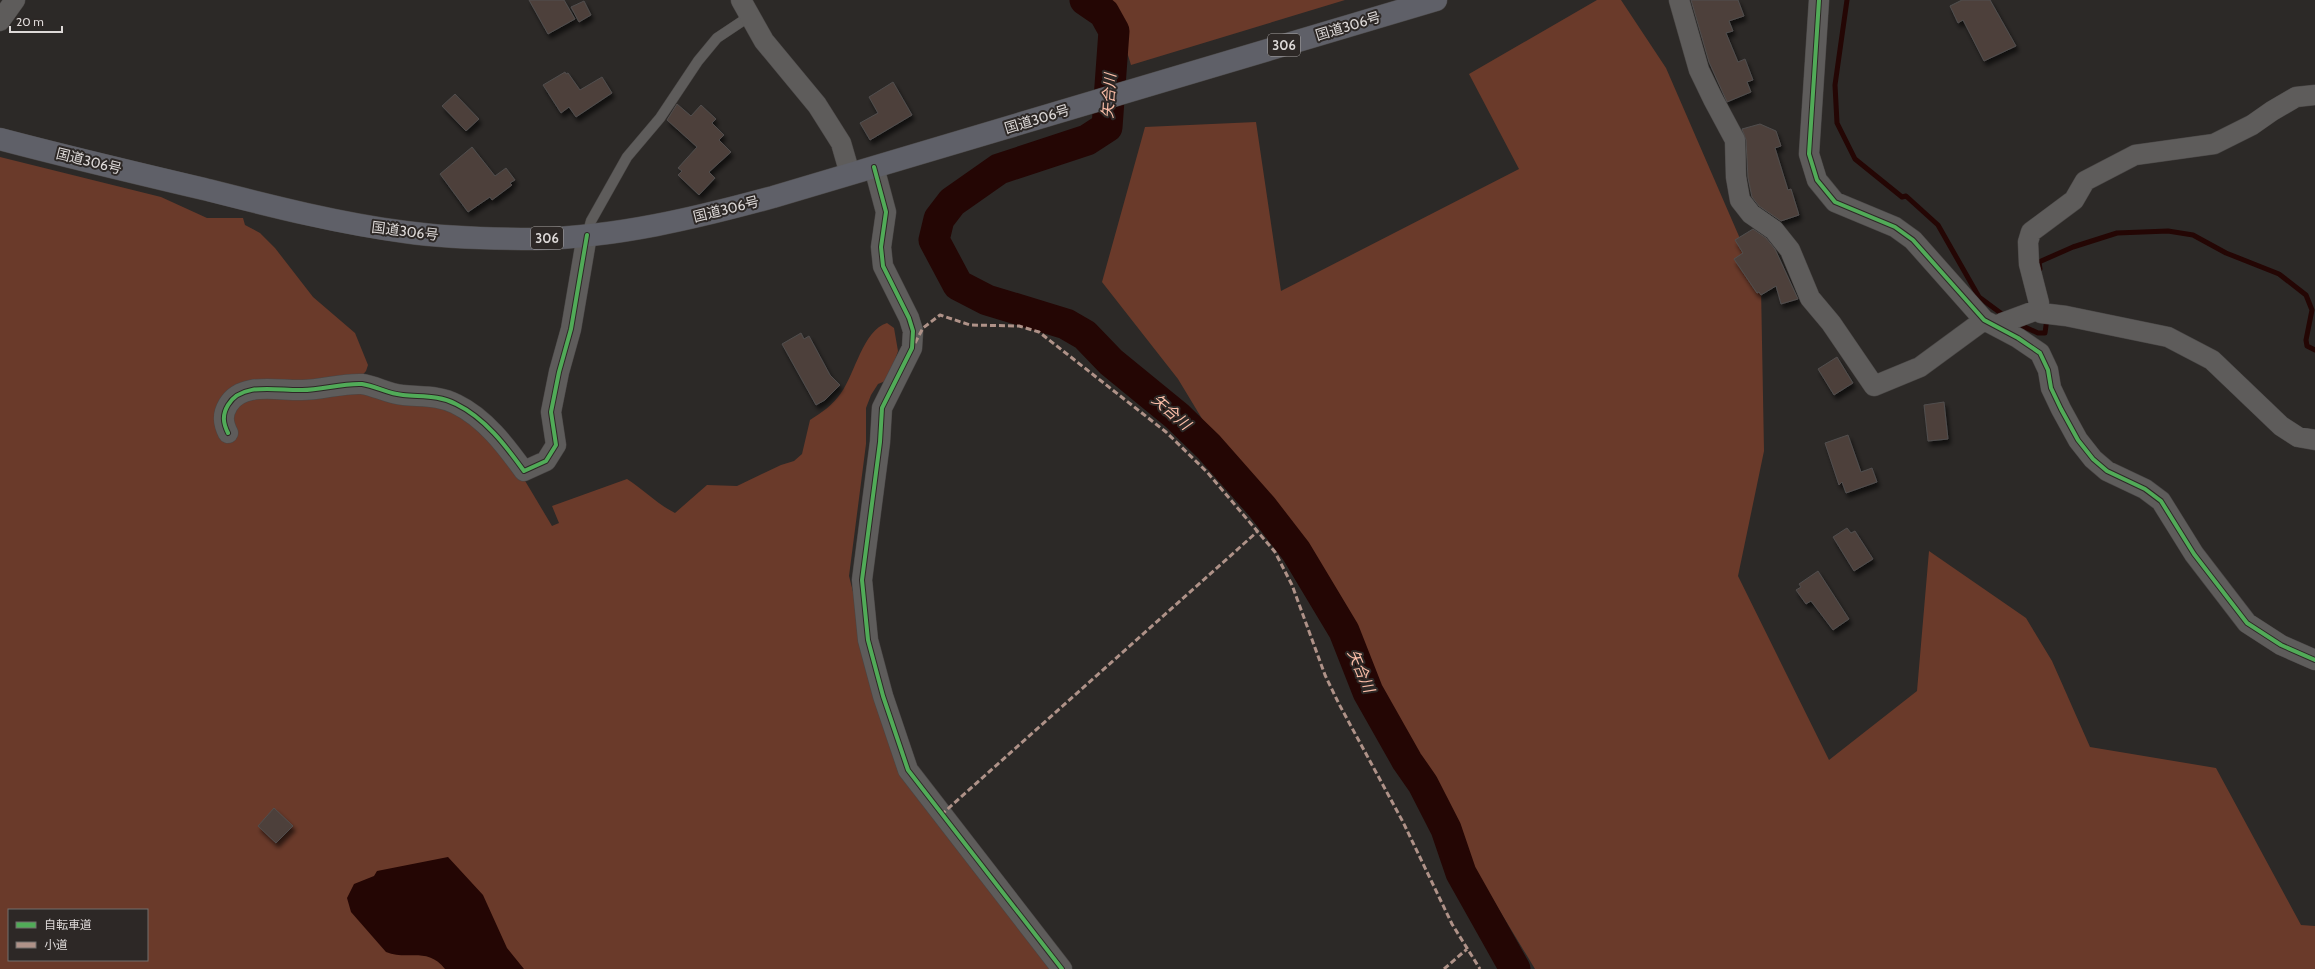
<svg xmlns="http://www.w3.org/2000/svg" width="2315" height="969" viewBox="0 0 2315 969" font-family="Cabin,'Noto Sans JP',sans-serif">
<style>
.green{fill:#6a3a2a;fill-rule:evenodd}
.water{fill:#240604}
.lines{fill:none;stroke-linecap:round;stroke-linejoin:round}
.stream{stroke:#240604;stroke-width:5}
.river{stroke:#240604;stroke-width:31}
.building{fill:#4e413b;stroke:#514e4e;filter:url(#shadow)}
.lane-casing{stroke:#494645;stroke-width:11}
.street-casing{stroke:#494645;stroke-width:21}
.highway-casing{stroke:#494645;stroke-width:23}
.lane{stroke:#5e5c5b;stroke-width:10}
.street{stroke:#5e5c5b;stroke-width:20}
.highway{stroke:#5f6068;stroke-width:22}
.quiet{stroke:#af9288;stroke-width:3;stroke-dasharray:6 3;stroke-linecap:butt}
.cycleway-casing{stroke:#2d2826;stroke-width:6}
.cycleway{stroke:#51ab58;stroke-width:4}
.labels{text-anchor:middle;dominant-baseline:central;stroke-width:4;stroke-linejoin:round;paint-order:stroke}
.shield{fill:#2d2826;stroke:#a8a4a3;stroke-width:1}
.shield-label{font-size:13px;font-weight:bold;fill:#ddd9d8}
.street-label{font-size:14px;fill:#ddd9d8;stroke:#2d2826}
.water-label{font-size:15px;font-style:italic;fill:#fcbea8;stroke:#2d2826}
</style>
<defs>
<filter id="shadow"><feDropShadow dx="2.5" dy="4.5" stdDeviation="2" flood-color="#0009"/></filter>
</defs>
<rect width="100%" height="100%" fill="#2c2927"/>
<path class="green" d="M1111,0h234l-214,65z
M1597,0h24l45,68 95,219 3,164 -26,125 91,184 88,-69 12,-140 97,67 26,43 38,86 126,21 85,157 14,1v43h-780l-357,-590 -76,-97 43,-155 111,-5 25,169 238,-122 -50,-95z
M0,157l161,40 46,21h36l2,7 15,8 15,15 38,49 42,36 13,32 -2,6 -8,9 -102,5 -28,29 23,-19 100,-5 53,9 67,18 41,42 40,67 7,-3 -7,-17 75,-27c17,11 30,25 48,34l32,-28 30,1 44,-21 13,-4 8,-7 8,-34c11,-7 23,-15 31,-27 14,-19 22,-63 46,-70l7,5 4,23 -10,29 -10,4 -7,11 -5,13v36l-17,132 44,173 159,220h-1052zM9,910h138v50h-138z"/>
<path class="water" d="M448,857l35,38 24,53 17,21h-79c-18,-23 -37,-8 -59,-17l-35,-40 -4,-14 7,-14 20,-8 3,-5z"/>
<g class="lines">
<path class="stream" d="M1847,0l-12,85 2,38 18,36 47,38 4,-1 32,29 41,72 27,20
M2040,269l-1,-7 34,-15 44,-14 51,-2 25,4 33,18 53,21 27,21 6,15 -6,30 1,6 8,4
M2016,323l22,10h7l2,-15"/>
<path class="river" d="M1085,0l19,13 10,18 -7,96 -20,13 -88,29 -47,33 -13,17 -5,21 24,45 29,15 79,24 19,11 26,27 66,54 32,31 53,60 34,44 48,80 24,61 39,69 16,23 23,45 15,44 54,96"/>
</g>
<path class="building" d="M529,0h35l11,19 -27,15z
M1691,0h47l6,16 -15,5 4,10 -7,2 12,29 7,-3 8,21 -6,2 4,10 -24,10 -18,-40z
M1962,0h28l26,46 -32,15 -21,-41 -5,3 -8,-17z
M584,1l7,14 -12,7 -8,-15z
M565,72l1,2 2,-1 12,17 22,-13 10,16 -36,24 -7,-10 -8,6 -18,-28z
M893,82l19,33 -42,25 -10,-17 18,-10 -9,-16z
M455,94l24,25 -13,12 -24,-25z
M677,104l14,12 10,-11 15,14 -4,4 12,12 -5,5 12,12 -22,20 6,6 -16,17 -21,-20 4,-4 -4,-3 19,-21 -30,-27z
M1760,124l16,7 5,15 -6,2 13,42 3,-1 8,26 -18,6 -22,-15 -7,-9 -4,-19 -2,-38 -4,-11z
M472,147l23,29 11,-8 9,12 -5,3 2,2 -20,15 -2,-3 -22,15 -28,-38z
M1753,229l13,9 9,11 23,50 -17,5 -5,-18 -15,9 -2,-3 -2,1 -23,-34 9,-6 -8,-13z
M801,333l3,6 5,-3 21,39 10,10 -15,15 -9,5 -34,-61z
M1837,357l16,26 -19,12 -16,-26z
M1944,402l4,37 -20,2 -4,-36z
M1848,435l13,37 11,-4 5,14 -31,11 -4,-11 -3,3 -14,-42z
M1847,528l4,5 4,-2 18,28 -19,12 -21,-34z
M1818,571l31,48 -16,11 -22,-29 -5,3 -10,-14 5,-3 -2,-3z
M274,808l19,18 -17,17 -18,-17z"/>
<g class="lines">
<g class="lane-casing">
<path id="lane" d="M587,235l4,-14 36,-64 33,-39 38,-57 19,-23 33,-22"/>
</g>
<g class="street-casing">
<path id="street" d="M741,0l23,41 53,64 24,38 9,31
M1679,0l20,70 14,29 22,41 1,37 4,23 11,14 23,16 16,20 20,48 21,25 43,63 46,-19 64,-47
M1819,0l-10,154 8,26 18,22 60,25 18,13 71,80 34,18 22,15 8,17 3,18 10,21 17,31 15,19 14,12 38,18 16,12 33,53 53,69 34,22 34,15
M0,21l15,-21
M874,167l12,45 -5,35 2,19 26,52 4,13 -1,17 -30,60 -2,34 -18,138 6,60 15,56 25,74 154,199
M2037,310l2,-7 -10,-39 -1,-22 3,-10 43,-32 11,-19 50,-26 79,-11 38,-19 20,-14 24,-14 19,-2
M1999,327l3,-4 35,-13 4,3 25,3 102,21 44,23 69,66 17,11 17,3
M228,433c-5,-10 -6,-18 0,-28 14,-24 51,-14 74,-15 20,0 40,-7 60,-6 14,2 26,10 41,11 18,2 36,0 53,9 29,14 50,42 68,67l22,-10 10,-16 -5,-33 8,-40 12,-43 16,-94"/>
</g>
<g class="highway-casing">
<path id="highway" d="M0,139c68,18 136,34 204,50 67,17 133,34 201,43 43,6 88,7 131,7 81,-2 160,-21 237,-42l663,-197"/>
</g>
<use href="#lane" class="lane"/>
<use href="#street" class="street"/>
<use href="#highway" class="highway"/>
<path class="quiet" d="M915,343l8,-15 17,-13 30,10 49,1 20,6 127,100 41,40 68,80 17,33 33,90 14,29 64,118 49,102 28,45
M941,815l317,-284
M1444,969l23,-20"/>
<g class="cycleway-casing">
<path id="cycleway" d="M1819,0l-10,154 8,26 18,22 60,25 18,13 71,80 34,18 22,15 8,17 3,18 10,21 17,31 15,19 14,12 38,18 16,12 33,53 53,69 34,22 34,15
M874,167l12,45 -5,35 2,19 26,52 4,13 -1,17 -30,60 -2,34 -18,138 6,60 15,56 25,74 154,199
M228,433c-5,-10 -6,-18 0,-28 14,-24 51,-14 74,-15 20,0 40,-7 60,-6 14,2 26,10 41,11 18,2 36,0 53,9 29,14 50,42 68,67l22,-10 10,-16 -5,-33 8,-40 12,-43 16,-94"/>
</g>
<use href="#cycleway" class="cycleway"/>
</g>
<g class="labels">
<g class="shield">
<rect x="1268" y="34" width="32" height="22" rx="3"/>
<rect x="531" y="227" width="32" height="22" rx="3"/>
</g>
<g class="shield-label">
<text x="1284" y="45">306</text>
<text x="547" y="238">306</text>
</g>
<g class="street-label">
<text transform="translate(1348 26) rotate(-17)">国道306号</text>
<text transform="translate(1037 119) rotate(-17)">国道306号</text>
<text transform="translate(89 161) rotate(14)">国道306号</text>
<text transform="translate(726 209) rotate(-14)">国道306号</text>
<text transform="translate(405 231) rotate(7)">国道306号</text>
</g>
<g class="water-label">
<text transform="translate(1109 96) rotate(-86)">矢合川</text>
<text transform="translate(1171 412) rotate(41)">矢合川</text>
<text transform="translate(1361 671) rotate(67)">矢合川</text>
</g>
</g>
<rect x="8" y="909" width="140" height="52" fill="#2d2826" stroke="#736f6d"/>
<rect x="16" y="922" width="20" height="6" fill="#51ab58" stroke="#736f6d"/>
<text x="44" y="929" font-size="12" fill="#ddd9d8">自転車道</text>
<rect x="16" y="942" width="20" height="6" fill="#af9288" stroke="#736f6d"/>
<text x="44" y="949" font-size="12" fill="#ddd9d8">小道</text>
<path d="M10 26v6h52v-6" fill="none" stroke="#ddd9d8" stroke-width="2"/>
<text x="16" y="26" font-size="12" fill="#ddd9d8" stroke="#2d2826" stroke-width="3" paint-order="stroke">20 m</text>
</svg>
